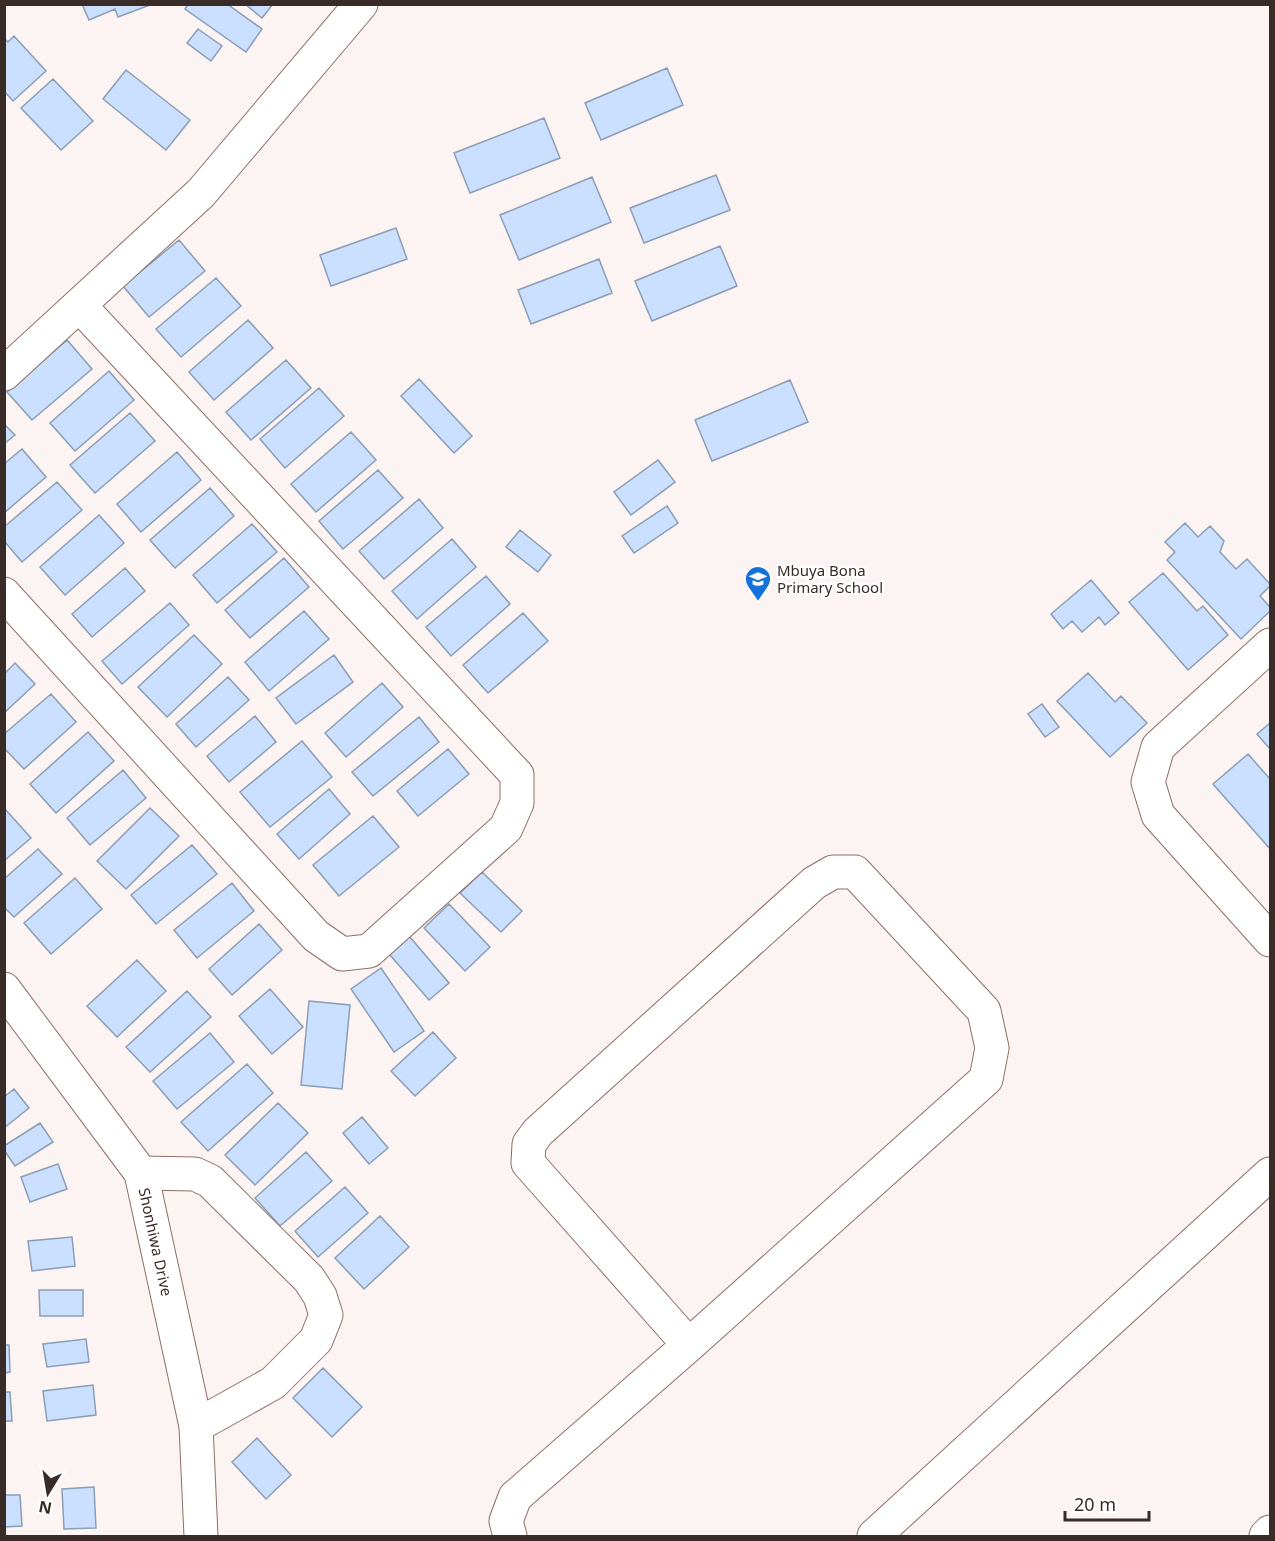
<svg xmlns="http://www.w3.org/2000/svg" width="1275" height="1541" viewBox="0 0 1275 1541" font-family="'Noto Sans',sans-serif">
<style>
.building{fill:#cae0fe;stroke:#8c9db5;stroke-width:1.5}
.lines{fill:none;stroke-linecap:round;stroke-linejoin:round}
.street-casing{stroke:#8c6f66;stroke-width:35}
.secondary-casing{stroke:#8c6f66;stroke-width:35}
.street{stroke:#fff;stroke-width:33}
.secondary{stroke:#fff;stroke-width:33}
.labels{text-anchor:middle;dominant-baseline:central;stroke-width:4.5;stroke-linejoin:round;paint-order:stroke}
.poi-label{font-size:15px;fill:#392c28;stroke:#fff;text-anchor:start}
.street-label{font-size:15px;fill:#392c28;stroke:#fff}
</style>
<rect width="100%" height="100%" fill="#fbf4f2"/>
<path class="building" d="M82,4h67l1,1 -32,12 -3,-8 -26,11z
M188,4h39l35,25 -16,23 -61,-43z
M245,4h28l-11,14z
M198,29l24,17 -11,15 -24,-18z
M14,36l32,35 -33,30 -9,-10v-53l4,4z
M667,68l16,37 -82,35 -16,-37z
M126,70l64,50 -24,30 -63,-51z
M53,79l40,42 -32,29 -40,-42z
M544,118l16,40 -90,35 -16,-40z
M716,175l14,35 -86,33 -14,-35z
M592,177l19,45 -92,38 -19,-45z
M396,228l11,31 -76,27 -11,-31z
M179,240l26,31 -56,46 -26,-31z
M720,246l17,40 -85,35 -17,-40z
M599,259l13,34 -81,31 -13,-34z
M216,278l25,28 -60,51 -25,-28z
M248,320l25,28 -59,52 -25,-28z
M67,340l25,29 -60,51 -25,-28z
M286,360l25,28 -60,52 -25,-28z
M109,371l25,29 -59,51 -25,-28z
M419,379l53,57 -18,17 -53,-57z
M790,380l18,42 -96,39 -17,-41z
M319,388l25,28 -59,52 -25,-29z
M130,413l25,28 -60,52 -25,-28z
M4,424l11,11 -11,9z
M351,432l25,28 -60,52 -25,-28z
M22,449l24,28 -42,36v-49z
M177,452l24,28 -60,52 -24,-28z
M658,460l17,22 -44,33 -17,-23z
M378,470l25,28 -60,51 -24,-28z
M57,482l25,28 -60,52 -18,-21v-14z
M210,488l24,28 -59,52 -25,-28z
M419,499l24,29 -59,51 -25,-28z
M667,506l11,17 -44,30 -12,-17z
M99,515l25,28 -59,52 -25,-28z
M1185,523l13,14 12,-11 14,15 -4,11 16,17 11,-10 23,25v2l-10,10 10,11v4l-29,28 -74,-79 8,-8 -10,-10z
M252,524l25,28 -60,51 -24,-28z
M520,530l31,25 -13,17 -32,-25z
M452,539l24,28 -59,52 -25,-28z
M284,558l25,29 -59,51 -25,-28z
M125,568l20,23 -53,46 -20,-23z
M1163,573l34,38 6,-5 25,29 -40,35 -59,-68z
M486,576l24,28 -59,52 -25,-29z
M1091,580l28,33 -14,12 -6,-8 -17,15 -10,-11 -9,8 -12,-15z
M170,603l19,22 -67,59 -20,-23z
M304,611l25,28 -60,52 -24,-29z
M523,613l25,28 -60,52 -25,-28z
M194,635l28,29 -55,53 -29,-30z
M334,655l19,27 -57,42 -20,-26z
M15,663l20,21 -31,29v-39z
M1088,673l27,29 6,-6 26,27 -37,34 -53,-56z
M228,677l21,23 -53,47 -20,-23z
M382,683l21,24 -57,50 -21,-24z
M51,694l25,28 -52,47 -20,-21v-14z
M1042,704l17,23 -14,10 -17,-23z
M255,716l21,26 -47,40 -22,-26z
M419,717l20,25 -66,54 -21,-24z
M1270,723v26l-13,-15z
M88,732l26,29 -58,52 -26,-29z
M302,741l30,36 -62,50 -30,-35z
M448,749l21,25 -51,42 -21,-25z
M1248,754l22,25v70l-57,-65z
M123,770l23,28 -56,47 -23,-27z
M329,789l21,25 -51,45 -22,-25z
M150,808l29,28 -53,53 -29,-28z
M5,809l26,29 -27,23v-51z
M373,816l26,31 -60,49 -26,-31z
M192,845l25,29 -61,50 -25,-29z
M38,849l24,25 -48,43 -10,-10v-28z
M482,872l40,39 -21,21 -41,-39z
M75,878l27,31 -51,45 -27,-31z
M232,883l22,28 -57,47 -23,-28z
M449,904l41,43 -25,24 -41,-43z
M259,924l23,26 -50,45 -23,-26z
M404,930l45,53 -20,17 -45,-52z
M137,960l29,31 -49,46 -30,-31z
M381,968l43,63 -30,21 -43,-63z
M270,989l33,38 -31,27 -33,-38z
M187,991l24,26 -61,55 -24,-25z
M309,1001l41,4 -8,84 -41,-4z
M433,1032l23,26 -41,38 -24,-25z
M210,1033l24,29 -57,47 -24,-28z
M247,1064l26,29 -65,58 -27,-29z
M14,1089l15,19 -25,20v-31z
M278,1103l30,30 -53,52 -30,-30z
M362,1117l26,31 -19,16 -26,-31z
M40,1123l13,19 -38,24 -11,-16v-4z
M306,1152l26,29 -52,45 -25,-28z
M58,1164l9,25 -37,13 -9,-25z
M345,1187l23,26 -50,44 -23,-26z
M380,1216l29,31 -45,42 -29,-31z
M72,1237l3,29 -43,5 -4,-30z
M39,1290h44v26h-43z
M86,1339l3,23 -42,5 -4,-23z
M4,1345h5l1,27 -6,1z
M323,1368l39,39 -30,30 -39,-39z
M93,1385l3,30 -49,6 -4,-30z
M4,1392h6l2,29h-8z
M257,1438l34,37 -25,24 -34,-37z
M94,1487l2,41 -32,1 -2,-40z
M4,1495h16l2,31 -18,1z"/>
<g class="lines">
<g class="street-casing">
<g id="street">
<path d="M4,374l197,-181 160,-189"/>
<path d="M4,594l312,342 26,18 27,-3 137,-123 11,-25v-28l-437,-469"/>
<path d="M1270,645l-112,102 -10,35 10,33 112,125"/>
<path id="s1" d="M4,989l137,184 55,253 5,110"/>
<path d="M141,1173l54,1 15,7 99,98 11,17 6,19 -10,25 -43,43 -77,43"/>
<path d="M510,1536l-4,-15 9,-24 174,-152 297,-266 6,-31 -8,-37 -129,-139h-22l-19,11 -276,249 -9,12 -1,19 161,182"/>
<path d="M1266,1536l4,-4"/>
</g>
</g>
<g class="secondary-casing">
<path id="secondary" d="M874,1536l396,-362"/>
</g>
<use href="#street" class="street"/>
<use href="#secondary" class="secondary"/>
</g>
<defs>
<g id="school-pin" transform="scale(1.35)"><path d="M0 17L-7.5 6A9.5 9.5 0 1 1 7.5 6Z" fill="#1471da" stroke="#fff"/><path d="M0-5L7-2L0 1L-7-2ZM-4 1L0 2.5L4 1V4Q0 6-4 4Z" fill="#fff"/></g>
</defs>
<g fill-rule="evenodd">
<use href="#school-pin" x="758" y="579"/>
</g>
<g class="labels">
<g class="poi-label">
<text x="777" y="570">Mbuya Bona<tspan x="777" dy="17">Primary School</tspan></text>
</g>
<g class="street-label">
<text stroke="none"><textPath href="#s1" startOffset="300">Shonhiwa Drive</textPath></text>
</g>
</g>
<rect width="1275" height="1541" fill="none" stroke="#392c28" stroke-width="12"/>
<g transform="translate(48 1493) rotate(191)" stroke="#ffffff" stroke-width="4.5" paint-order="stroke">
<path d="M0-4.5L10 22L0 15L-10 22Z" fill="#392c28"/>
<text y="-9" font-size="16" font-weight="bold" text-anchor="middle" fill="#392c28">N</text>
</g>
<path d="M1065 1511v9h84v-9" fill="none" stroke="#392c28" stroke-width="3"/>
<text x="1074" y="1511" font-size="18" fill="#392c28" stroke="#ffffff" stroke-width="4.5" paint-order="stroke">20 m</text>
</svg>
